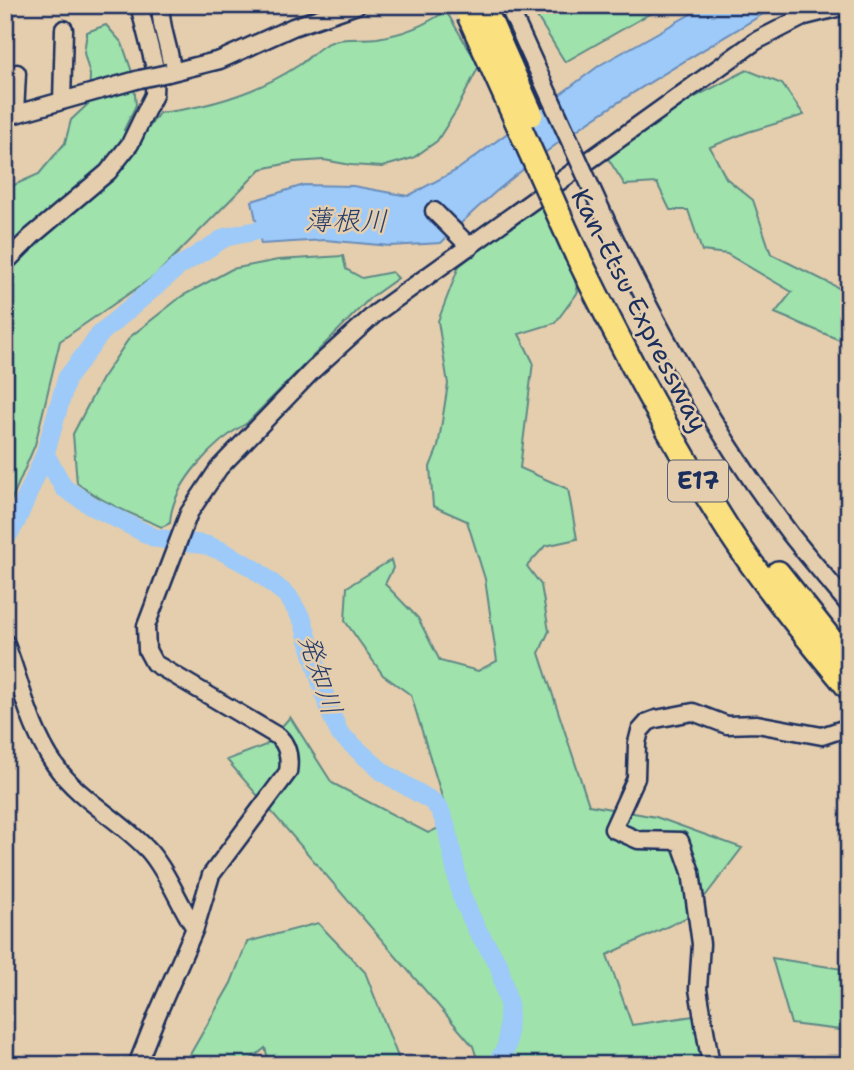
<svg xmlns="http://www.w3.org/2000/svg" width="854" height="1070" viewBox="0 0 854 1070" font-family="'Shantell Sans','Klee One',sans-serif">
<style>
.green{fill:#9fe2ac;stroke:#5d8885;stroke-width:2}
.water{fill:#9dcaf8;stroke:#698cba;stroke-width:2}
.lines{fill:none;stroke-linecap:round;stroke-linejoin:round}
.river{stroke:#9dcaf8;stroke-width:19}
.minor-casing{stroke:#1b2f5e;stroke-width:21}
.highway-casing{stroke:#1b2f5e;stroke-width:28}
.minor{stroke:#e5cead;stroke-width:16}
.highway{stroke:#fbe080;stroke-width:23}
.minor-bridge-casing{stroke:#1b2f5e;stroke-width:21;stroke-linecap:butt}
.highway-bridge-casing{stroke:#1b2f5e;stroke-width:28;stroke-linecap:butt}
.minor-bridge{stroke:#e5cead;stroke-width:16}
.highway-bridge{stroke:#fbe080;stroke-width:23}
.labels{text-anchor:middle;dominant-baseline:central;stroke-width:5;stroke-linejoin:round;paint-order:stroke}
.shield{fill:#e5cead;stroke:#585f76;stroke-width:2}
.shield-label{font-size:24px;font-weight:bold;fill:#1b2f5e}
.street-label{font-size:26px;fill:#1b2f5e;stroke:#e5cead}
.water-label{font-size:28px;font-style:italic;fill:#283e6d;stroke:#e5cead}
</style>
<rect width="100%" height="100%" fill="#e5cead"/>
<filter id="ink" filterUnits="userSpaceOnUse"><feTurbulence type="fractalNoise" baseFrequency=".0143" numOctaves="2"/><feDisplacementMap in="SourceGraphic" scale="14" xChannelSelector="R" yChannelSelector="G"/><feConvolveMatrix kernelMatrix="1 2 1 2 8 2 1 2 1" color-interpolation-filters="sRGB"/></filter>
<g filter="url(#ink)">
<path class="green" d="M543,5h122l-100,57 -29,-47z
M446,11l33,55 -23,45 -19,30 -24,17 -31,9 -31,-2 -27,-5 -30,2 -33,7 -105,106 -96,66 -25,104 -30,70v-326l34,-15 26,-31 6,-23 18,-17 1,-28 -6,-22 3,-21 19,-7 16,18 11,32 3,30 -12,25 19,6 16,-23c51,-6 98,-20 140,-48 9,-6 17,-15 26,-20 16,-9 35,-5 52,-7 27,-4 46,-12 69,-27z
M747,70l35,14 22,31 -56,17 -38,15 16,31 27,22 18,54 78,39v51l-74,-31 17,-21 -65,-38 -25,-3 -14,-41h-18l-13,-27 -32,2 -18,-28 78,-55z
M551,196l27,96 -23,31 -36,11 14,28 -13,106 48,21 9,50 -32,7 -18,20 14,19 8,46 -10,22 50,152 67,12 86,31 -52,68 -83,39 25,70 62,-9 9,49h-224l-6,-19 -246,-286 39,-15 24,-28 42,66 96,50 22,-10 -39,-128 -28,-20 -38,-54 2,-34 44,-27 2,8 -8,16 33,34 22,43 38,10 19,-10 -12,-82 -18,-58 -34,-15 -3,-39 8,-20 10,-63 -10,-63 21,-55z
M343,256l3,13 16,9 30,-6 6,6 -28,20 -123,125c-32,18 -75,60 -77,100l-8,4c-30,-13 -59,-24 -85,-44l-4,-49 28,-54 29,-43 52,-41 50,-27 46,-9z
M318,923l47,49 36,93h-131l-5,-17 -21,17h-60l47,-82 16,-41z
M772,958l77,12v61l-58,-7z"/>
<path class="water" d="M707,5h71c-117,71 -241,138 -337,238l-51,3 -65,-6 -64,4 -9,-43 52,-16 49,1 55,10 49,-26 143,-105z"/>
<g class="lines">
<path class="river" d="M45,454l19,34 28,18 63,32 51,7 16,6 31,17 35,28 15,25 26,89 11,24 44,39 48,28 8,9 7,19 14,66 15,33 23,37 10,41 -2,40 -11,19
M5,540l11,-18 29,-68 22,-76 34,-45 77,-66 48,-30 49,-10 7,-4"/>
<g class="minor-casing">
<path id="minor" d="M161,5c-2,23 10,44 11,67
M168,73l52,-13 73,-33 64,-22
M62,101l2,-72
M15,114l2,-41
M5,117l135,-38
M434,211l36,36
M610,229c52,107 109,211 181,306 19,24 39,47 58,70
M5,263l27,-27 76,-64 22,-28 12,-25 12,-24 1,-27 -16,-63
M5,642c16,41 24,86 50,123 25,36 65,54 94,86 19,22 30,53 46,77
M137,1065l20,-50 38,-87 16,-53 77,-103c2,-13 1,-25 -9,-35l-125,-74 -7,-13 -1,-24 43,-113 30,-45 94,-98 63,-57 380,-272 49,-25 44,-11
M711,1065l-13,-76 3,-45 -10,-72 -11,-31 -42,-1 -25,-11 23,-51 1,-35 3,-12 8,-9 8,-3 37,-7 34,13 30,-1 65,12 27,-9"/>
</g>
<g class="highway-casing">
<path id="highway" d="M577,255c46,95 95,187 152,276 36,55 78,107 120,157
M778,573l71,90"/>
</g>
<use href="#minor" class="minor"/>
<use href="#highway" class="highway"/>
<g class="minor-bridge-casing">
<path id="minor-bridge" d="M508,5l102,224
M140,79l28,-6"/>
</g>
<g class="highway-bridge-casing">
<path id="highway-bridge" d="M484,8l47,106
M469,15l108,240"/>
</g>
<use href="#minor-bridge" class="minor-bridge"/>
<use href="#highway-bridge" class="highway-bridge"/>
</g>
</g>
<g class="labels">
<rect class="shield" x="668" y="460.5" width="60" height="41" rx="5"/>
<g class="shield-label">
<text x="698" y="481">E17</text>
</g>
<g class="street-label">
<text transform="translate(640 310) rotate(63)">Kan-Etsu Expressway</text>
</g>
<g class="water-label">
<text transform="translate(346 220) rotate(1)">薄根川</text>
<text transform="translate(321 674) rotate(72)">発知川</text>
</g>
</g>
<rect width="854" height="1070" fill="none" stroke="#e5cead" stroke-width="28"/>
<rect x="14" y="14" width="826" height="1042" fill="none" stroke="#1b2f5e" stroke-width="2.5" filter="url(#ink)"/>
</svg>
